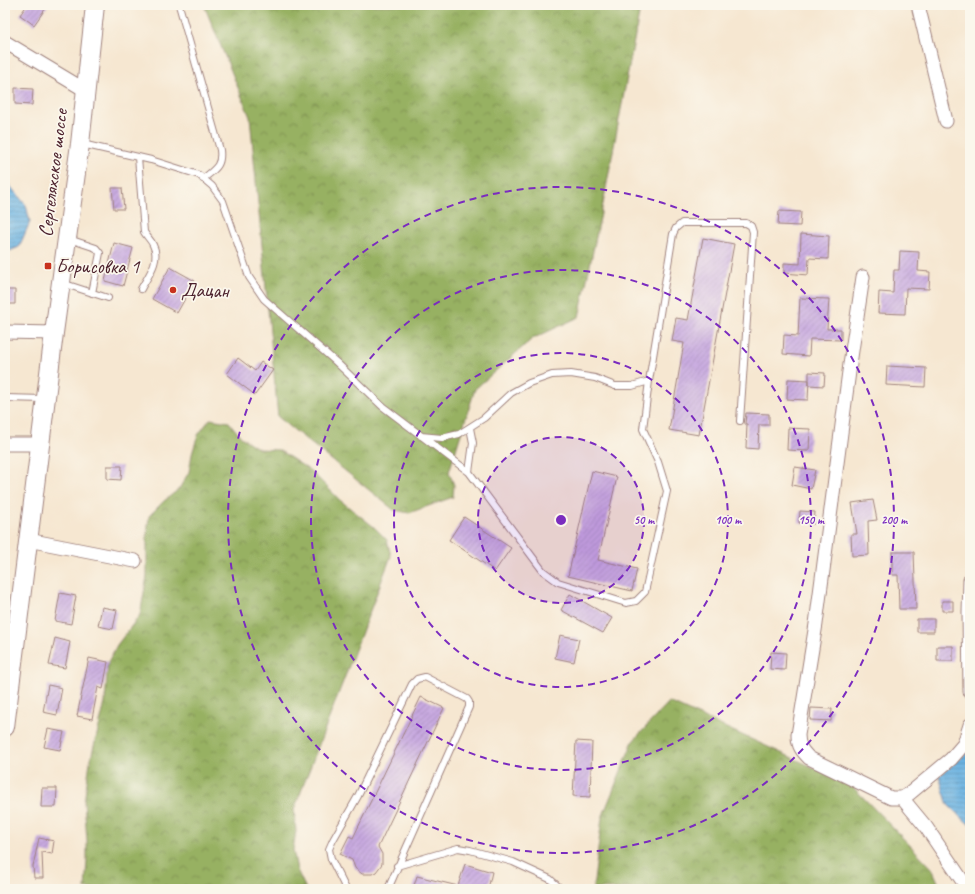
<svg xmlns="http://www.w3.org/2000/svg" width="975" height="894" viewBox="0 0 975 894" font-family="Caveat,sans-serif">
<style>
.forest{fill:url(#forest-crowns);stroke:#706846}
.water{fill:url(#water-rules);stroke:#5a6986}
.building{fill:url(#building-hatch)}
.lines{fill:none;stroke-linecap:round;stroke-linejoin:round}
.service-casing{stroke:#a0837e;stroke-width:8}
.minor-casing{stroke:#a0837e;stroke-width:15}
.secondary-casing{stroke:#a0837e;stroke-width:20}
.service{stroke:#fff;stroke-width:6}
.minor{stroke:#fff;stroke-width:13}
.secondary{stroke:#fff;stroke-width:18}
.ring{fill:none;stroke:#7b2cbf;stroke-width:2;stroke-dasharray:7 5}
.poi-dot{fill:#c8321e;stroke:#fbf7ec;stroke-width:1.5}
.labels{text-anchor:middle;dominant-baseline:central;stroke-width:3.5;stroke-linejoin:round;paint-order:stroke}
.street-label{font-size:20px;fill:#4a1f2b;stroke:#fbf7ec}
.poi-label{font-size:20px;fill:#4a1f2b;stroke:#fbf7ec;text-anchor:start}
.centre{fill:#7b2cbf;stroke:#fbf7ec;stroke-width:2}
.ring-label{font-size:12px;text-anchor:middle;font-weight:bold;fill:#7b2cbf;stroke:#fbf7ec;stroke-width:3.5;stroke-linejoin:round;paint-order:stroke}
</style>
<defs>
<pattern id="forest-crowns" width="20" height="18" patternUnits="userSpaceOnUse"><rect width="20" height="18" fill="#97b162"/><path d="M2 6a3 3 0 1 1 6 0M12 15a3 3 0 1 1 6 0" fill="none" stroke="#7d8f51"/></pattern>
<pattern id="water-rules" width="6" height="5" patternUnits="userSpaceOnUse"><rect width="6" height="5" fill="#6ab3e2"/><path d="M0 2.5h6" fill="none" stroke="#5991b7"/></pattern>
<pattern id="building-hatch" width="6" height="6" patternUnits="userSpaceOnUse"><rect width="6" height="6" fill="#c7a9e0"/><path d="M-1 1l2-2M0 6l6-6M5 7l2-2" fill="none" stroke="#a489b6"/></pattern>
</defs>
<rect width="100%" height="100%" fill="#fbf7ec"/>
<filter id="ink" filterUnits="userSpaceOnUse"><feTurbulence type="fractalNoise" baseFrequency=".025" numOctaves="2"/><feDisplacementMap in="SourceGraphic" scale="8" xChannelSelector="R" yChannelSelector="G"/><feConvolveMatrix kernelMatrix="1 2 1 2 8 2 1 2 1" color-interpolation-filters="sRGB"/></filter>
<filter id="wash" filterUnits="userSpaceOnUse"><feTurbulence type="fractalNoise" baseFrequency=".012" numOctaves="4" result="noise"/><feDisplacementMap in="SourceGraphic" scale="16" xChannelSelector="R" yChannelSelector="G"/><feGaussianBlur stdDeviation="0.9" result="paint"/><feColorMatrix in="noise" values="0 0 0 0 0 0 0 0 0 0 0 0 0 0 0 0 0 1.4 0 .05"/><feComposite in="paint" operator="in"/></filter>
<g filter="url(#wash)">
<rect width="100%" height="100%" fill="#f6e7d1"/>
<path class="forest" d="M204,5h433l2,9 -36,190 -24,113 -47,22 -57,50 -26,83 5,13 -1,12 -44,16 -15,-3 -116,-93 -28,-300z
M210,419l19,3 12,15 18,12 20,1 33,22 29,29 33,26 13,13 4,16 -97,254 2,21 -3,19 4,20 9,19h-221l2,-29v-20l-3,-38 6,-40 15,-59 3,-41 9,-17 23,-30 7,-39v-42l2,-18 15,-15 15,-12 10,-17 3,-18 6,-19z
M669,702l181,82 82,84 9,21h-348l9,-71 31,-77z"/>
<path class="water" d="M5,180l21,25 4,17 -11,25 -14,6z
M970,750v75l-22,-20 -9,-29z"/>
<g id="blocks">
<path class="building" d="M27,5h21l-14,20 -14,-10z
M15,88l18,1 -1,16 -17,-1z
M112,188h10l2,21h-10z
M779,211l22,1 -1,14 -22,-1z
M801,234l28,2 -1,23 -19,-1 -1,17 -24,-2v-10l16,1z
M703,238l31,6 -35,191 -30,-5 15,-87 -12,-2 4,-23 12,2z
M114,243l19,5 -10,38 -18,-5z
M900,251l19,1 -1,19 12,1 -1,17 -23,-1 -1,26 -27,-1 1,-21 14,1 1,-23h5z
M170,267l25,14 -18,32 -25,-14z
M5,290h10v14h-10z
M800,298l29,1 -2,30h14v11l-31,-1 -1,17 -26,-2 1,-19 14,1z
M238,358l17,13 6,-9 12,8 -18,25 -28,-21z
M887,366l39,2 -1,19 -39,-2z
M809,372l16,1 -1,13 -15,-1z
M788,379l21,1 -1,20 -21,-1z
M746,413l23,1v11h-10l-1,24 -12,-1 1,-24h-2z
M788,428l22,1 -1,22 -22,-1z
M107,466h15l-1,14 -14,-1z
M795,467l20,3 -4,19 -19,-4z
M592,471l25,6 -19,83 39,9 -5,22 -64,-15z
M873,500l4,20 -9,1 1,34 -17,1 -1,-22h6l-5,-31z
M800,511l15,1 -1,12 -15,-1z
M464,517l47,31 -16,23 -46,-31z
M892,552h22l2,57h-17l-1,-34h-6z
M60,593l16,3 -5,28 -16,-3z
M570,594l42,24 -9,15 -42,-23z
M942,601h11v10h-11z
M102,607l15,3 -4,19 -15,-3z
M917,619h17v13h-17z
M560,635l19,4 -5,23 -19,-4z
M55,638l15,4 -5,26 -16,-3z
M937,646h16v15h-16z
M771,652l15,1 -1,17 -15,-1z
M89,658l19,4 -5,27 -5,-2 -6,32 -15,-3z
M48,685l14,3 -5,27 -14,-3z
M421,697l23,11 -66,139 4,7v10l-6,8 -4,2h-10l-7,-6 -3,-8 -12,-6 9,-18 4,2z
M811,708l21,1 -1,12 -21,-1z
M48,729l16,3 -4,18 -16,-3z
M576,741l16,1 -2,55 -17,-1z
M42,788h15l-1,19h-15z
M39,838l15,3 -2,13 -10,-2 1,26h-9l-1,-12z
M465,864l27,8 -4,17h-75l4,-13 41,10 -1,3z"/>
</g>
</g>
<g filter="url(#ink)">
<use href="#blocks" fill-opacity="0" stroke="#a0837e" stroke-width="1"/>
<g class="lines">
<g class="service-casing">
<path id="service" d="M179,5l41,145c2,16 -5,19 -17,29
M82,144l69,16 48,15 13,11 11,15 26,76 15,22 72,63 46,44 87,66 74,99 15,11 68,21 10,-2 9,-9 22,-101 -9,-29 -15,-33 6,-48 24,-147 3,-6 6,-5h64l5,3 2,6 -13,189
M138,157l6,75c3,5 7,8 9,13 8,15 -5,31 -12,44
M69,239l27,9 4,5 -8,40
M62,283l46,15
M5,398l39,1
M421,436l21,2 17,-4 25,-16 27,-25 18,-10 23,-8 19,-1 24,4 20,8h17l17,-5
M469,472l4,-29 -3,-15
M397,866l61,-18 12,2 43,12 37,17 11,10
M346,889l-15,-30 -2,-10 4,-9 25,-44 54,-112 5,-5 8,-2 42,22 2,3v5l-81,182"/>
</g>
<g class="minor-casing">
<path id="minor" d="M918,5l28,116
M5,42l80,48
M863,277l-13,87 -34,260 -18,111c0,11 4,16 11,23l82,40h11l7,-4 42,-35 13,-15 6,-19
M5,332l49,1
M5,444h35
M28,540l107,21
M970,580l-1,32 1,80
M902,798l24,29 42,62"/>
</g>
<g class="secondary-casing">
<path id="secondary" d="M5,727l49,-394 26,-189 15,-139"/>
</g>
<use href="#service" class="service"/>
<use href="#minor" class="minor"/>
<use href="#secondary" class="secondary"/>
</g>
</g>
<circle cx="561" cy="520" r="83" fill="#7b2cbf" fill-opacity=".12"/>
<g class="ring">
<circle cx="561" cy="520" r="83"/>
<circle cx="561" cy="520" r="167"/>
<circle cx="561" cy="520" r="250"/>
<circle cx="561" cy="520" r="333"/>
</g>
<g class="poi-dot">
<rect x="44" y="262" width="8" height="8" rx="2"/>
<circle cx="173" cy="290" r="4"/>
</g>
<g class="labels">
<g class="street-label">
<text transform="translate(53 173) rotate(-83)">Сергеляхское шоссе</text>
</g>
<g class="poi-label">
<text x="56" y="266">Борисовка 1</text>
<text x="181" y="290">Дацан</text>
</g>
</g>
<circle cx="561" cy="520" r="6" class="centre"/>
<g class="ring-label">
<text x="644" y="524">50 m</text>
<text x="728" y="524">100 m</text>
<text x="811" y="524">150 m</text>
<text x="894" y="524">200 m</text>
</g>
<rect width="975" height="894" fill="none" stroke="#fbf7ec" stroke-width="20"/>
</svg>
